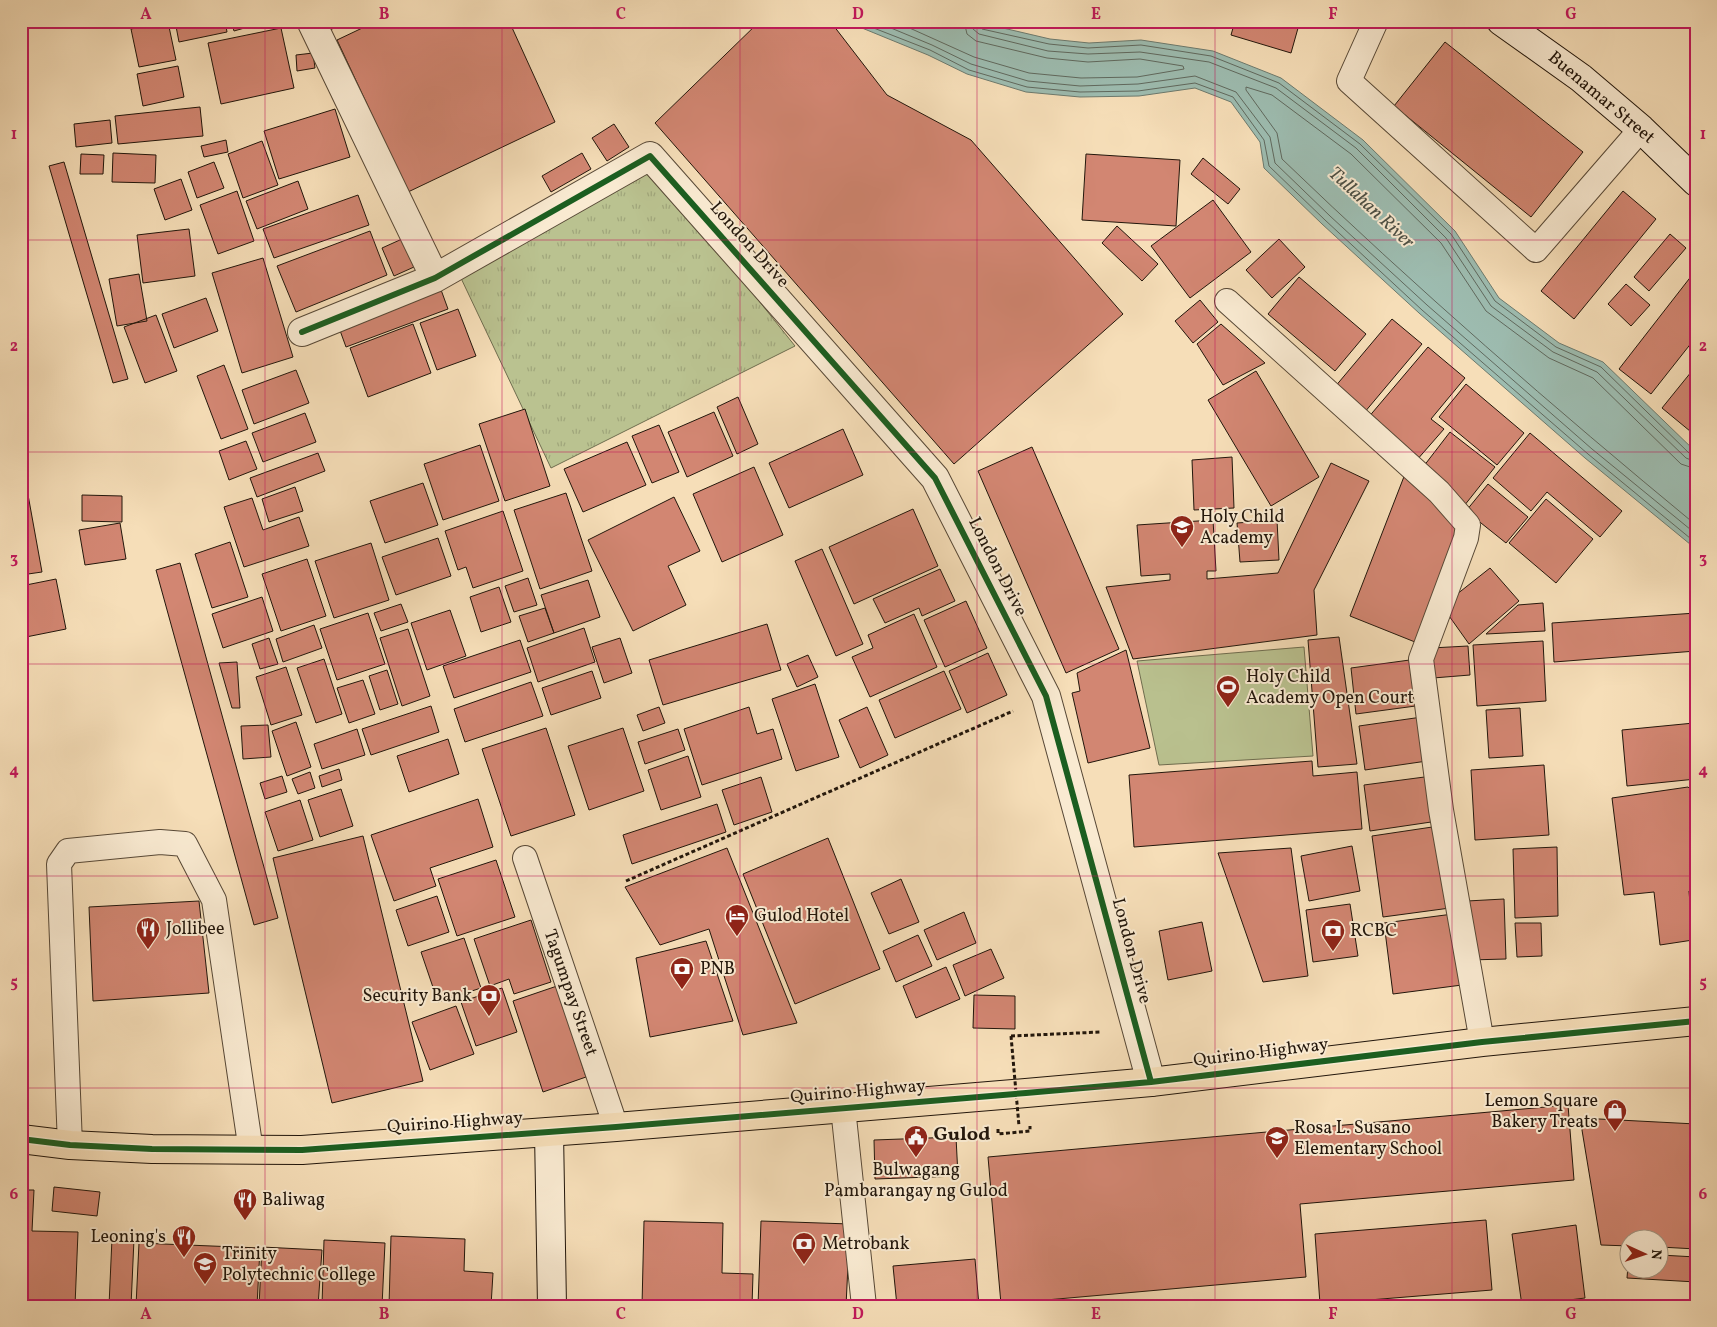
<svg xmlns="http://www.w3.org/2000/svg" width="1717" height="1327" viewBox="0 0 1717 1327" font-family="Vollkorn,serif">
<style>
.grass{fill:url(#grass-tufts);stroke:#6e6c4e}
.park{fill:#bac290;stroke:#6e6c4e}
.water{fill:#9dbcb0;stroke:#6c7a6e}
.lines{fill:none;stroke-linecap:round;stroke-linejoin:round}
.shore{stroke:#60695e;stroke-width:1}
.building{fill:#d28672;stroke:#22160b}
.lane-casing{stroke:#574836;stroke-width:26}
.street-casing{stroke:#574836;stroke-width:30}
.secondary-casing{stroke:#22160b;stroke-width:30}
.primary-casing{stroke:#22160b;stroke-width:30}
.path{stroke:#22160b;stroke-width:3;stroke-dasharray:4 2.5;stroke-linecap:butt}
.lane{stroke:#f9ead1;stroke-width:24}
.street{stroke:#f9ead1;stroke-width:28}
.secondary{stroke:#f9ead1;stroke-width:28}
.primary{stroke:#f6deb8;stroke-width:28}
.path-bridge{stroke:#22160b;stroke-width:3;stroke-dasharray:4 2.5;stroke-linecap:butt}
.cycleway-casing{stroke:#f9ead1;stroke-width:9}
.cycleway{stroke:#1b5e20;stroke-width:6}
.grid{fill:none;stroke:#c2185b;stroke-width:1;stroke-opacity:0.55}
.labels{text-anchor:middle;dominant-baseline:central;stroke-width:4;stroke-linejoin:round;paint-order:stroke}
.street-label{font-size:18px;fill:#22160b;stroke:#f9ead1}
.poi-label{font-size:18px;fill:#22160b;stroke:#f9ead1;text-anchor:start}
.water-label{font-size:19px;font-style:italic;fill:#4d5045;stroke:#f9ead1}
.quarter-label{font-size:20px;font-weight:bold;fill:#22160b;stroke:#f9ead1}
.neatline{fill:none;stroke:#c2185b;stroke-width:2}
.grid-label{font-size:16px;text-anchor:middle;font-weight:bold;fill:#c2185b}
</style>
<defs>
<pattern id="grass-tufts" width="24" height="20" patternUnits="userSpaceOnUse" patternTransform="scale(1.25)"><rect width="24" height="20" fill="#bac290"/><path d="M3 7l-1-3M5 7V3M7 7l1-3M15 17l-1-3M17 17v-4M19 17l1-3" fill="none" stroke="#a0a67b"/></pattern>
</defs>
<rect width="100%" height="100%" fill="#f6deb8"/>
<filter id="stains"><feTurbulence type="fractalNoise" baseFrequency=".004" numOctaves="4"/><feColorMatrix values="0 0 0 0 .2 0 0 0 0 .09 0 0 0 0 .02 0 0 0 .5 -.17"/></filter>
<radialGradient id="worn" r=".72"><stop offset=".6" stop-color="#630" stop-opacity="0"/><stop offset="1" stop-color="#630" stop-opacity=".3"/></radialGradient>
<path class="grass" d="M647,161l148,185 -244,122 -92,-194z"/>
<path class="park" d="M1304,647l9,109 -154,9 -22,-104z"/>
<path class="water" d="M857,21h116l77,18 39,4 52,-3 72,11 68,27 82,62 92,91 44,67 60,45 44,19 93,90v97l-111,-91 -166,-145 -97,-89 -58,-56 -4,-26 -29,-40 -36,-14 -56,8 -59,1 -54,-5 -59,-18 -39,-19 -66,-27z"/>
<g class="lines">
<path class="shore" d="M863,21l3,4 64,25 39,20 58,17 53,5 58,-1 57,-8 38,14 31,43 5,26 56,54 97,90 166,144 108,89
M874,21l58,24 39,19 57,17 52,5 58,-2 57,-8 41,16 34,45 5,26 55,53 97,89 165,144 104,85
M894,21l80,36 55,16 52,5 56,-1 47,-8 -1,-3 -43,-7 -52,3 -41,-4 -71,-17 -9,-7 -3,-13
M971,21l2,8 6,5 69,17 40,3 52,-2 69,10 67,26 80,60 90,90 45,68 62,46 44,20 89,86 10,4
M978,21l4,8 67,15 39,4 53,-3 70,11 68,27 81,61 91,90 44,67 61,46 45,20 89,87 6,1
M1696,469l-15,-5 -88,-86 -44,-20 -63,-47 -45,-68 -90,-89 -79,-59 -26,-8v3l31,43 5,26c133,128 272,249 414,366"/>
</g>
<path class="building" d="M175,21h50l2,11 -48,10z
M231,21h38l-35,10z
M324,21h24l-20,10z
M377,21h132l46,101 -147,70 -71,-152z
M760,21h70l57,74 84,45 152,174 -169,150 -299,-341z
M1235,21h65l-9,32 -60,-18z
M168,22l8,38 -37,7 -8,-38z
M281,28l13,60 -73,16 -13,-61z
M1445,42l138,110 -52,65 -137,-111z
M313,53l2,15 -18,3 -1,-16z
M178,66l6,31 -41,9 -6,-32z
M200,107l3,29 -85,8 -3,-28z
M335,109l15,48 -71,22 -15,-48z
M110,120l2,23 -36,4 -2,-23z
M614,124l15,23 -22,14 -15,-23z
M226,140l2,12 -24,5 -3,-11z
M262,141l16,44 -35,13 -15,-44z
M113,153l43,2 -1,28 -43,-1z
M582,153l9,16 -40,23 -9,-16z
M81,154l23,1 -1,19h-23z
M1086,154l94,6 -4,66 -94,-6z
M1203,158l37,31 -12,15 -37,-30z
M64,162l64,217 -15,4 -64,-217z
M214,162l10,26 -27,10 -9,-26z
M181,179l11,31 -27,10 -11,-31z
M298,181l10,28 -51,20 -11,-28z
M237,191l17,50 -36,13 -18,-49z
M1623,191l33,28 -82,100 -33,-28z
M358,195l11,30 -95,33 -11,-29z
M1213,200l38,52 -61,46 -39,-52z
M1117,226l41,38 -16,17 -40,-38z
M189,229l6,47 -52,7 -6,-48z
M370,231l17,44 -91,37 -19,-46z
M1670,234l16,14 -37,43 -15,-14z
M402,239l12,28 -20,9 -12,-28z
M1279,239l26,28 -33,31 -26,-28z
M263,258l30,99 -51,16 -30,-100z
M1696,270v67l-45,57 -32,-25z
M139,274l8,47 -30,5 -8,-47z
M1299,277l67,57 -31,37 -67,-57z
M1626,284l24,21 -19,21 -23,-22z
M440,287l8,22 -102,38 -8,-22z
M206,298l12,33 -44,17 -12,-34z
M1200,300l18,22 -25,21 -18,-22z
M458,309l18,47 -39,14 -17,-47z
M156,315l21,56 -32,12 -21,-56z
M1392,319l30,25 -58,69 -30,-25z
M413,324l18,49 -63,24 -18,-49z
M1221,324l44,39 -42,22 -26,-41z
M1428,347l37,31 -34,41 13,10 -28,32 -49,-42z
M224,365l24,64 -27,10 -24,-63z
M1696,366v70l-34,-28z
M296,370l13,33 -55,21 -12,-34z
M1256,371l63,106 -48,29 -63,-106z
M1466,384l58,49 -27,32 -58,-48z
M738,397l20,47 -21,10 -20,-47z
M525,409l25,77 -45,15 -26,-77z
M714,412l19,44 -46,21 -19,-45z
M305,413l11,29 -53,20 -11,-29z
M659,425l20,47 -27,11 -20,-47z
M843,429l20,46 -74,33 -20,-45z
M1450,432l45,35 -31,39 -44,-35z
M1530,433l92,78 -22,26 -53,-45 -16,19 -38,-33z
M246,441l11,28 -28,11 -10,-29z
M627,442l19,43 -63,27 -19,-43z
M480,445l19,56 -56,19 -19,-56z
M1032,447l87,202 -53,24 -88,-202z
M318,453l7,18 -68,26 -7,-19z
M21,456l21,116 -21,3z
M1232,457l2,51 -40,2 -2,-50z
M1331,463l38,18 -55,109 3,45 -184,24 -27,-72 64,-7v-6l-29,2 -4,-51 76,-5 3,51h-9v8l71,-6z
M754,467l29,68 -61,27 -29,-68z
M1405,474l60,47 -45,123 -70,-28z
M423,483l15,42 -53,18 -15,-42z
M1488,484l40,33 -22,26 -40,-32z
M295,487l8,24 -34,11 -7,-23z
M566,493l26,78 -52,18 -26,-79z
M82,495l40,1v26l-40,-1z
M674,497l26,54 -32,15 18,39 -53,26 -45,-91z
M252,498l11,32 36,-13 10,29 -65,21 -20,-60z
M1546,499l47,40 -37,44 -47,-40z
M913,509l25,57 -84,38 -25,-57z
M503,511l20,60 -50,17 -7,-21 -8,3 -13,-39z
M1277,520l2,40 -39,2 -3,-39z
M120,523l6,36 -41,6 -6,-35z
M438,538l13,38 -55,19 -14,-38z
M230,542l18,55 -36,11 -17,-54z
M371,543l18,57 -55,18 -19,-57z
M822,549l41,95 -27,12 -41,-95z
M307,559l19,57 -45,15 -19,-57z
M180,563l98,355 -24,7 -98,-355z
M1490,568l29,33 -50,43 -27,-38z
M940,569l15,32 -33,15 -3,-8 -34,15 -12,-24z
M528,578l9,27 -23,7 -9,-26z
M56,579l10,50 -45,9v-52z
M588,580l12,37 -46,16 -13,-38z
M499,587l12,35 -30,10 -11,-35z
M262,597l11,34 -50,17 -11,-34z
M966,601l21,47 -42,19 -21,-47z
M1543,603l2,28 -59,3 32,-29z
M401,604l7,18 -27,9 -7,-18z
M545,608l9,25 -26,9 -9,-26z
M450,610l16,46 -39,14 -16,-47z
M368,613l17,51 -48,16 -17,-51z
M1696,613v38l-142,11 -2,-39z
M914,614l23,53 -67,30 -18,-40 21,-9 -5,-13z
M767,624l14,46 -118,35 -14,-45z
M314,625l8,23 -39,14 -7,-23z
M584,628l11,34 -57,20 -11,-34z
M408,629l22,67 -28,10 -22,-68z
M1339,637l18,127 -39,3 -10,-127z
M269,638l9,26 -18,5 -8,-25z
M620,638l12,35 -28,10 -12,-36z
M520,640l11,32 -77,26 -11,-32z
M1543,641l3,60 -69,5 -4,-61z
M1468,646l2,29 -37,3 -2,-30z
M1126,650l24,98 -62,15 -16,-70 8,-2 -3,-18z
M988,653l19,42 -40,18 -18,-42z
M808,655l10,22 -21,10 -10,-23z
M324,659l18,55 -26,9 -19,-55z
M1417,659l6,46 -67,9 -5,-46z
M237,662l3,46h-8l-13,-45z
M286,667l16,48 -31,10 -15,-48z
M387,670l11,34 -18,6 -11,-34z
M592,671l9,27 -50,17 -9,-27z
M944,671l17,38 -66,29 -16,-38z
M363,680l12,34 -26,9 -12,-35z
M531,682l12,34 -78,26 -11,-33z
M815,684l24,73 -43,14 -24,-72z
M431,706l8,26 -68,23 -9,-26z
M659,707l6,16 -22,8 -6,-16z
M749,707l8,27 16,-5 9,30 -80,26 -18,-56z
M867,707l21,48 -28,13 -21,-48z
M1520,708l3,48 -34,2 -3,-48z
M1422,717l5,44 -62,9 -6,-44z
M296,722l15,45 -24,9 -15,-45z
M1694,723l2,56 -69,7 -5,-56z
M268,725l3,32 -28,2 -2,-33z
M546,728l29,87 -64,21 -29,-87z
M623,728l21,63 -55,19 -21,-64z
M357,729l8,26 -43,14 -8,-25z
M678,729l7,21 -40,14 -7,-22z
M448,739l11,35 -50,18 -12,-36z
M688,756l13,41 -40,13 -13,-40z
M1312,761l1,15 44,-4 5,57 -228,18 -5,-72z
M1544,765l5,70 -74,5 -4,-70z
M339,769l3,11 -20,7 -3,-11z
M310,772l5,16 -17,6 -6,-15z
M282,776l5,16 -22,7 -5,-16z
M1432,776l6,45 -68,10 -6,-46z
M761,777l11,35 -38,13 -12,-35z
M1688,787l8,7v96l-7,1 4,49 -33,5 -6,-53 -30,3 -12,-97z
M341,789l12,37 -33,11 -12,-37z
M478,799l15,48 -63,21 6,18 -42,15 -23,-66z
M300,800l13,40 -35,11 -13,-39z
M717,804l9,28 -94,32 -9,-29z
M1439,826l11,82 -67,9 -11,-81z
M363,836l60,245 -91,22 -59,-245z
M828,838l52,131 -85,35 -52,-130z
M1352,846l8,45 -51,10 -8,-45z
M1557,847l1,69 -43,2 -2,-69z
M727,848l70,175 -54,12 -34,-106 -49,16 -35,-58z
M1291,848l17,128 -45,6 -45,-129z
M496,860l19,57 -58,19 -19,-57z
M901,879l18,43 -30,12 -18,-41z
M437,896l12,36 -41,14 -12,-36z
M1504,899l2,60 -37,1 -2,-59z
M199,901l10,92 -116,8 -4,-94z
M1350,904l8,52 -45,6 -7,-52z
M964,912l12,31 -39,17 -13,-30z
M1453,914l9,71 -69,9 -9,-71z
M531,920l20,62 -37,12 -5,-15 -19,7 -16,-47z
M1202,922l10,49 -44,9 -9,-49z
M1515,923h26l1,33 -25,1z
M918,935l14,31 -36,16 -13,-31z
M464,938l17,50 -43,14 -17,-50z
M706,941l27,80 -83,16 -14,-79z
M991,949l13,29 -39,18 -12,-31z
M946,967l14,32 -44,19 -13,-32z
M557,986l29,91 -43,15 -30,-91z
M502,988l15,44 -41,14 -15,-44z
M974,995l41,1v33l-42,-1z
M456,1006l18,48 -44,16 -18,-48z
M1568,1105l6,75 -274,24 6,73 -305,27 -13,-147z
M1580,1118l116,6v125l-36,-2v-7h-30v6l-29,-1z
M956,1137l2,39 -83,3 -1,-39z
M54,1187l46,5 -3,24 -45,-5z
M21,1190h13l-2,41 46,1 -3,74h-54z
M1486,1220l6,70 -172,14 -5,-70z
M644,1221l79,2 -1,50 31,1 -1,32h-110z
M761,1221l89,3 -4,82h-88z
M1576,1225l9,73 -63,8 -10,-72z
M391,1236l74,3 -1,32 29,2 -2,33h-102z
M112,1238l22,1 -3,67h-22z
M324,1240l61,3 -3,63h-60z
M139,1243l121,5 -3,58h-121z
M262,1247l60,3 -4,56h-59z
M1629,1253l1,17h30v-15l36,2v25l-69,-4z
M975,1259l4,47h-82l-4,-40z
M1195,1301v5h-75z"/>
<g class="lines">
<g class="lane-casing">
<path id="lane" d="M1376,21l-27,60 187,169 105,-121
M1227,301l212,191 29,33 -2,13 -45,121 20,151 41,232
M525,858l91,269
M843,1108l21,198
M70,1145l-11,-281 9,-13 92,-9 25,2 29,56 37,251"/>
</g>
<g class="street-casing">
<path id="street" d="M311,21l124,257
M302,332l133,-54 215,-122 285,322 111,218 105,386"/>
</g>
<g class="secondary-casing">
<path id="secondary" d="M1501,21l80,57 60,51 55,53
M549,1132l3,174"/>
</g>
<g class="primary-casing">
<path id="primary" d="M21,1139l49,6 82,4 150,1 314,-23 410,-34 125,-11 331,-40 214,-21"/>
</g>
<path class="path" d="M626,881l387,-170
M1011,1036l90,-4
M998,1129v5l32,-3v-5"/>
<use href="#lane" class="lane"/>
<use href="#street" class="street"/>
<use href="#secondary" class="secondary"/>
<use href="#primary" class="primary"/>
<path class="path-bridge" d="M1011,1036l8,90"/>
<g class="cycleway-casing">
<path id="cycleway" d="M302,332l133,-54 215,-122 285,322 111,218 105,386
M21,1139l49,6 82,4 150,1 314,-23 410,-34 125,-11 331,-40 214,-21"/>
</g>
<use href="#cycleway" class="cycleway"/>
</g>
<path class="grid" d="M265,21v1285M502,21v1285M740,21v1285M977,21v1285M1215,21v1285M1452,21v1285M21,240h1675M21,452h1675M21,664h1675M21,876h1675M21,1088h1675"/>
<defs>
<g id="school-pin" transform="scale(1.25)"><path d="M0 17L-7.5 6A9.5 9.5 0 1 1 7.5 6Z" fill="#8f2418" stroke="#f9ead1"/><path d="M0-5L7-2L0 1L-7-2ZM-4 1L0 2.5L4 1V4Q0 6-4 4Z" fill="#fff"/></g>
<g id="stadium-pin" transform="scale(1.25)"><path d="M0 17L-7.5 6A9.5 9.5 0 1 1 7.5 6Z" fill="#8f2418" stroke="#f9ead1"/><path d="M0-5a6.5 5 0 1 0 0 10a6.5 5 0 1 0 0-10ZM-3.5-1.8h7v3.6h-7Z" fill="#fff"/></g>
<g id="hotel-pin" transform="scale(1.25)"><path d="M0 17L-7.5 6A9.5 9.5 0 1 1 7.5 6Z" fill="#8f2418" stroke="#f9ead1"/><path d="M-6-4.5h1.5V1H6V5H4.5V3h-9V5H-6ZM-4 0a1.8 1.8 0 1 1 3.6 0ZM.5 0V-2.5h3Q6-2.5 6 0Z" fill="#fff"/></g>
<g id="restaurant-pin" transform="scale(1.25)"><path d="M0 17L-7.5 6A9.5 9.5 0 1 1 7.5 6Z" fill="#8f2418" stroke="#f9ead1"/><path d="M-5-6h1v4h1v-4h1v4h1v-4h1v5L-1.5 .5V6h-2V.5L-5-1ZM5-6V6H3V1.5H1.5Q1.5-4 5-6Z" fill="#fff"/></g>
<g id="bank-pin" transform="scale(1.25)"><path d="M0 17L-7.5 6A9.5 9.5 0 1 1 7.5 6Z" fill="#8f2418" stroke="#f9ead1"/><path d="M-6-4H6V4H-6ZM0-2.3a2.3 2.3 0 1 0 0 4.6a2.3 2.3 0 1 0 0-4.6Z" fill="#fff"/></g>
<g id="shop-pin" transform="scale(1.25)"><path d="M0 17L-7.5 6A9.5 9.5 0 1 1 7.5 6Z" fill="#8f2418" stroke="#f9ead1"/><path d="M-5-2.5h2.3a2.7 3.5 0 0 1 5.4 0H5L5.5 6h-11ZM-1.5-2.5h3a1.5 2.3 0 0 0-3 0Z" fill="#fff"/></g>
<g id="civic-pin" transform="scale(1.25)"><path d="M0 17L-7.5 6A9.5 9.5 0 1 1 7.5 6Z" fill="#8f2418" stroke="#f9ead1"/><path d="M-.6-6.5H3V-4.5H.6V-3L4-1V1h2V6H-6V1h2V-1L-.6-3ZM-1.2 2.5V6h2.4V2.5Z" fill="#fff"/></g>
<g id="university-pin" transform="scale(1.25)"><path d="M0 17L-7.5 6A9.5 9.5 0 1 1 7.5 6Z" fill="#8f2418" stroke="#f9ead1"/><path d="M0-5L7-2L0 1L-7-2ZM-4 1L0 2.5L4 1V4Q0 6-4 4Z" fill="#fff"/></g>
</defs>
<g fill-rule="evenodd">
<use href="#school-pin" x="1182" y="527"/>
<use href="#stadium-pin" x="1228" y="687"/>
<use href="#hotel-pin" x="737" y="916"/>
<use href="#restaurant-pin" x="148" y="929"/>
<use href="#bank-pin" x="1333" y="931"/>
<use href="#bank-pin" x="682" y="969"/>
<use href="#bank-pin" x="489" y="996"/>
<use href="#shop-pin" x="1615" y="1111"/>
<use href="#civic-pin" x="916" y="1137"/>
<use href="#school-pin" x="1277" y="1138"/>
<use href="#restaurant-pin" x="245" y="1200"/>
<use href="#restaurant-pin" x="184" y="1237"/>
<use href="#bank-pin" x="804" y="1244"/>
<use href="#university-pin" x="205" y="1264"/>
</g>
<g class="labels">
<g class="street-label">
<text transform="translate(1601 98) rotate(40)">Buenamar Street</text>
<text transform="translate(749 245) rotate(48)">London Drive</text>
<text transform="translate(997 567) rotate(63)">London Drive</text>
<text transform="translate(1131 951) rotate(75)">London Drive</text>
<text transform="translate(570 993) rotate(71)">Tagumpay Street</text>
<text transform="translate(1261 1053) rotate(-7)">Quirino Highway</text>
<text transform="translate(858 1092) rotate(-5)">Quirino Highway</text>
<text transform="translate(455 1123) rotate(-4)">Quirino Highway</text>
</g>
<g class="poi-label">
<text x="1200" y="517">Holy Child<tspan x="1200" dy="21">Academy</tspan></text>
<text x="1246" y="677">Holy Child<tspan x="1246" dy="21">Academy Open Court</tspan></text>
<text x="754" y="916">Gulod Hotel</text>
<text x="166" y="929">Jollibee</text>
<text x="1350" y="931">RCBC</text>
<text x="700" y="969">PNB</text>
<text x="472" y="996" text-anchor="end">Security Bank</text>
<text x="1598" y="1101" text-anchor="end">Lemon Square<tspan x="1598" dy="21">Bakery Treats</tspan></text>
<text x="1294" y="1128">Rosa L. Susano<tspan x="1294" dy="21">Elementary School</tspan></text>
<text x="916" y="1170" text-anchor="middle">Bulwagang<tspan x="916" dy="21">Pambarangay ng Gulod</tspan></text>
<text x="262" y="1200">Baliwag</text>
<text x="166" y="1237" text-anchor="end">Leoning's</text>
<text x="822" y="1244">Metrobank</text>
<text x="222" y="1254">Trinity<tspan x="222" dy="21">Polytechnic College</tspan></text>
</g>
<g class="water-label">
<text transform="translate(1371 208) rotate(43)">Tullahan River</text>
</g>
<g class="quarter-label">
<text x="962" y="1135">Gulod</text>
</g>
</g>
<rect width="1717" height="1327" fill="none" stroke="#f6deb8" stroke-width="55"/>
<g transform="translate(1644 1254) rotate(93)"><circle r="24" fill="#f9ead1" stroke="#a39582"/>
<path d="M0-4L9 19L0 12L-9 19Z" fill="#8f2418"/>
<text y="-8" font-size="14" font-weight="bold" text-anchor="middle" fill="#22160b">N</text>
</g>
<rect x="28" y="28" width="1662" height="1272" class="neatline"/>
<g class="grid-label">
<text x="146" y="19">A</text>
<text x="384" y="19">B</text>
<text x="621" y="19">C</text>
<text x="858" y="19">D</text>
<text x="1096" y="19">E</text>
<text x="1333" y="19">F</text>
<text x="1571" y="19">G</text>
<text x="14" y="139">1</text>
<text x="1703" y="139">1</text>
<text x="14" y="351">2</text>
<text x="1703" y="351">2</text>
<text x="14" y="563">3</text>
<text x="1703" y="563">3</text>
<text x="14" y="775">4</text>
<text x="1703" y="775">4</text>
<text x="14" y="987">5</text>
<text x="1703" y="987">5</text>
<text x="14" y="1199">6</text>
<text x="1703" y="1199">6</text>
<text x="146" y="1319">A</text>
<text x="384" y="1319">B</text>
<text x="621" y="1319">C</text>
<text x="858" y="1319">D</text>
<text x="1096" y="1319">E</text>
<text x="1333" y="1319">F</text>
<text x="1571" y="1319">G</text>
</g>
<rect width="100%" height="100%" filter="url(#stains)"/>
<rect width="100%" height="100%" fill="url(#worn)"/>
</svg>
